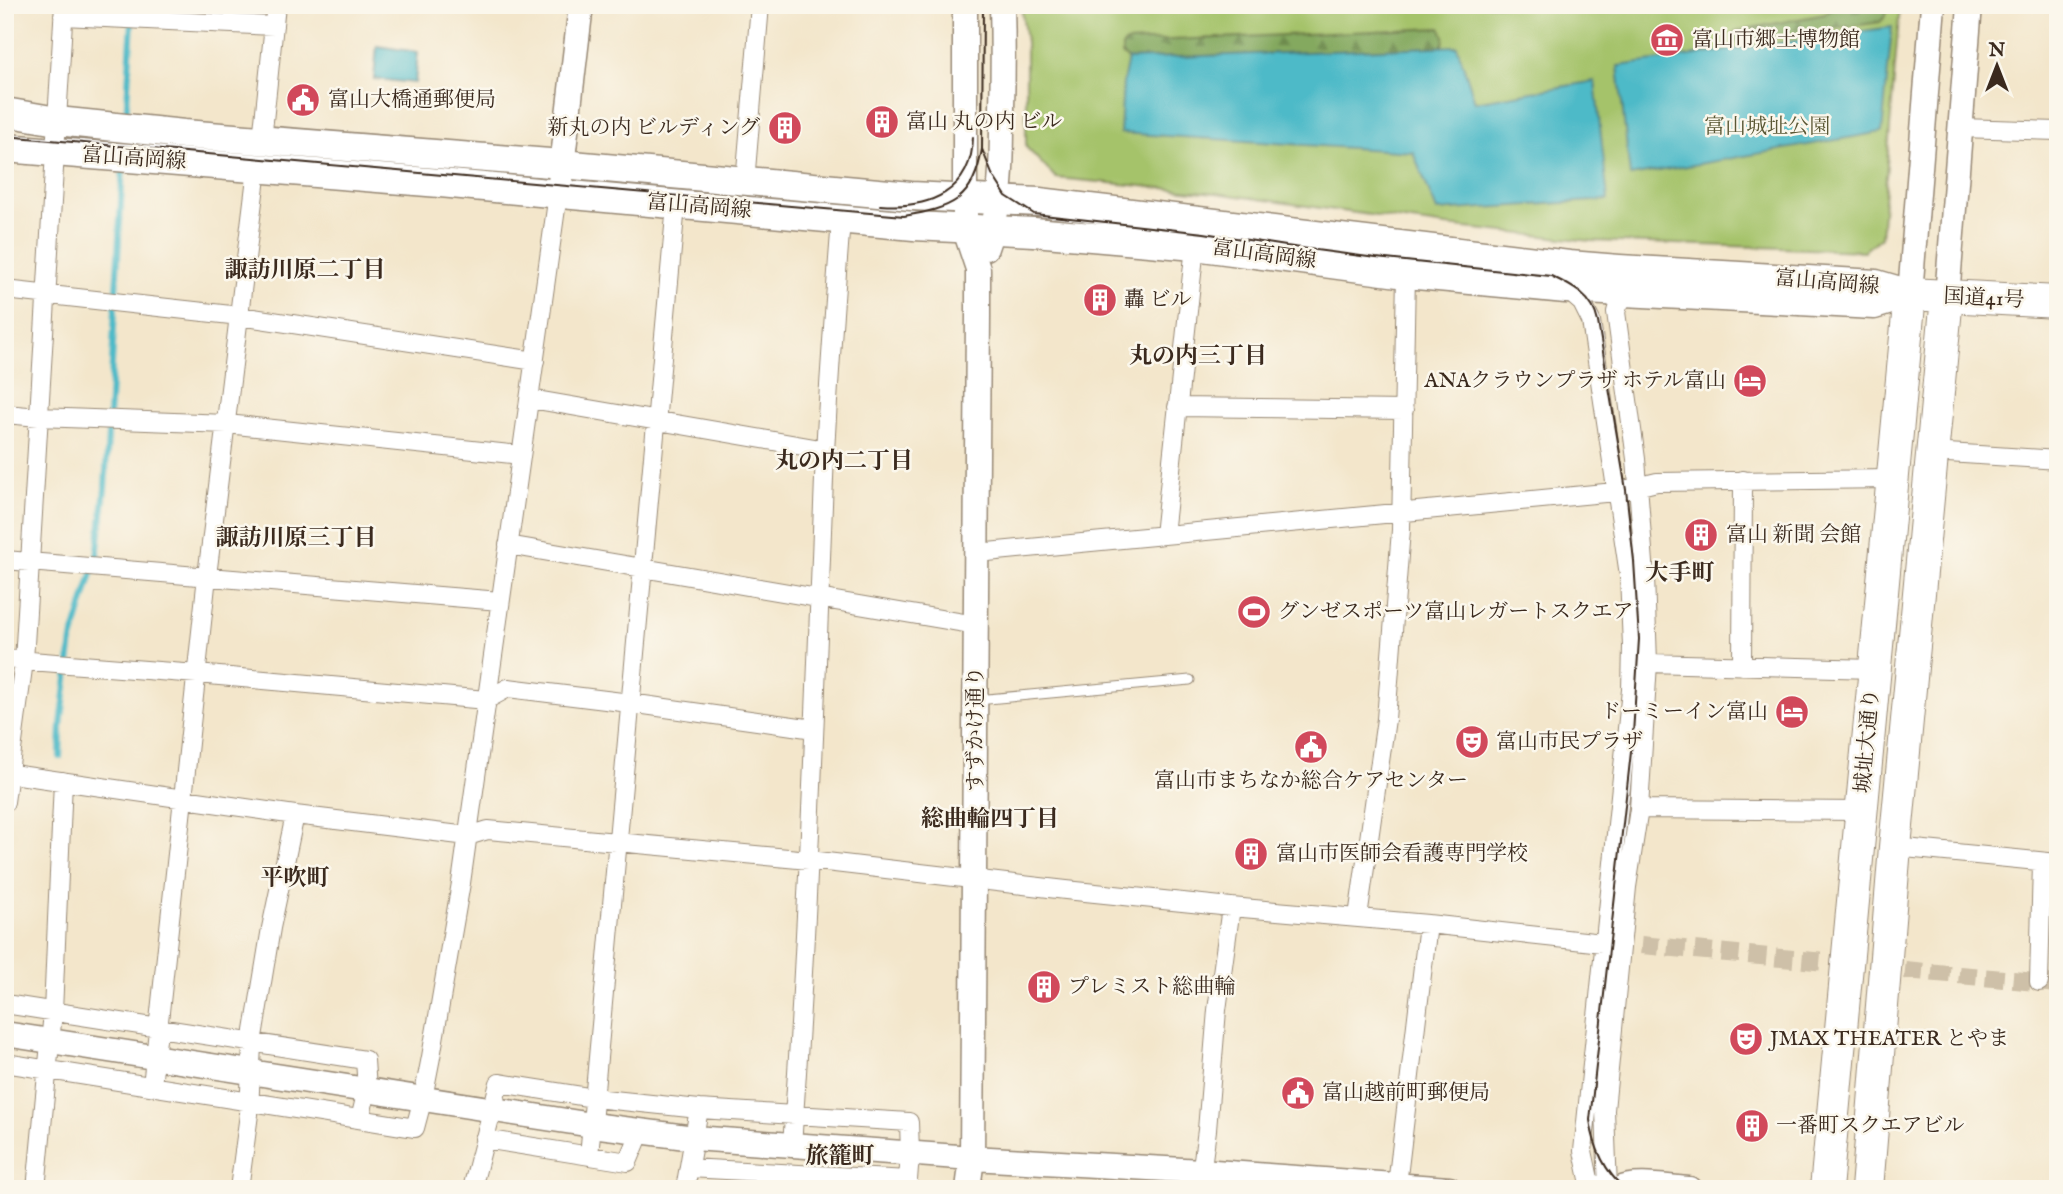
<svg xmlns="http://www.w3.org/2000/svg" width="2063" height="1194" viewBox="0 0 2063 1194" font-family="'IM FELL English','Noto Serif JP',serif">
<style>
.green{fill:#a5c36b;stroke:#707644;stroke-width:2}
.forest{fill:url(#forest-firs);stroke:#606a3e;stroke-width:2}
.water{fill:#4dbac8;stroke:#447273;stroke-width:2}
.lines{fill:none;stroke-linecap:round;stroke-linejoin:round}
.stream{stroke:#4dbac8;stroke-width:6}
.street-tunnel{stroke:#cec0a8;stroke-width:18;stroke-dasharray:18 9;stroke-linecap:butt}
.lane-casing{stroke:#978874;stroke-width:11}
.street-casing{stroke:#978874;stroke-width:20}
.secondary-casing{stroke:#978874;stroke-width:27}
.primary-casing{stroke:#978874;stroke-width:31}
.highway-casing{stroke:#978874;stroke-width:34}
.lane{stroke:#fff;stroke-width:9}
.street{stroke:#fff;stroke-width:18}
.secondary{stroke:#fff;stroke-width:24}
.primary{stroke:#fff;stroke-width:28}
.highway{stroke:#fff;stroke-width:32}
.tram{stroke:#3b2a1e;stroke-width:2}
.labels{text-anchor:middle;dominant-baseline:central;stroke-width:5;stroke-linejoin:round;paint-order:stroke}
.poi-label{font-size:21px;fill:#3b2a1e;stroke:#fbf7ec;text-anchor:start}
.park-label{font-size:21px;fill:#5b5835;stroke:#fbf7ec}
.street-label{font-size:21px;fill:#3b2a1e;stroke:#fbf7ec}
.neighbourhood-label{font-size:23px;font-weight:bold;fill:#3b2a1e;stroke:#fbf7ec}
</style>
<defs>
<pattern id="forest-firs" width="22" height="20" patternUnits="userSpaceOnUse" patternTransform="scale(1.75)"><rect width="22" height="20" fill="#84a95f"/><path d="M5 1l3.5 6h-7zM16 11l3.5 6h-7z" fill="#6d8a4e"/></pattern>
</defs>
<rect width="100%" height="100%" fill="#fbf7ec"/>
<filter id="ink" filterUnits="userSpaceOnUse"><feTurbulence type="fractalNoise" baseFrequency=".0143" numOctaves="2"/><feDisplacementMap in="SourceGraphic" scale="14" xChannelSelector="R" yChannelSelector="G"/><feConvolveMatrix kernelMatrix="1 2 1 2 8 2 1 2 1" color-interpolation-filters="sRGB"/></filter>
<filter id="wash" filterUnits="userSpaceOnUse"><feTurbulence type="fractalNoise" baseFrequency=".00686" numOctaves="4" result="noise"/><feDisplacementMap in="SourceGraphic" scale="28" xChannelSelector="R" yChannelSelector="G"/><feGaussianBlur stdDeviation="1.57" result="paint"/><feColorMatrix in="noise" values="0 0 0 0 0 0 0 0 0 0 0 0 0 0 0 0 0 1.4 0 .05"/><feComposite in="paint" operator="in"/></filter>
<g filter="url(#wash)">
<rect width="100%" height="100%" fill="#f3e6cb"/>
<path class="green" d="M1021,5h879l-19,232 -17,14 -273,-10 -145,-15 -230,-33 -160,-15 -30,-31v-105z"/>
<path class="forest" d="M1835,5h52l-1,11 -6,6 -143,21 -2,-2 -1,-6 2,-4 89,-17z
M1440,28c5,7 6,12 1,19l-313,12 -6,-4v-8l4,-5z"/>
<path class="water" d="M1892,27l-10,105 -252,44 -12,-110z
M377,46l41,6 -3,31 -41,-4z
M1457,46l18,56 120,-21 13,119 -171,11 -24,-59 -293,-19 3,-50 5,-24z"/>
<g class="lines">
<path class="stream" d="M126,120l7,-115
M60,757l1,-32 11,-85 25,-83 8,-68 18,-323"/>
</g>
</g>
<g filter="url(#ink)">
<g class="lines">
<path class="street-tunnel" d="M1641,945l184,17
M1905,970l153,14"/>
<g class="lane-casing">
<path id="lane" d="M977,700l213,-20"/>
</g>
<g class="street-casing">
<path id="street" d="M63,16l211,10
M1960,128l98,3
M262,140l14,-135
M745,182l15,-177
M1566,289l16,14 9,18 38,254 3,71 -1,44 -48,461 6,28 9,10
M5,290l235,26 295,45
M531,399l295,51
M1177,407l227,3
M5,414l34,3 188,7 294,31
M1932,452l126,8
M1164,535l31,-289
M508,545l468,80
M977,553l638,-61 42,-10 235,-3
M5,560l495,41
M5,659l192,15 289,26 22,-12 122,15 184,26
M1648,663l226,6
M1742,666l1,-186
M5,773l290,42 173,21 20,-6 321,30 257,30 165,17 197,17 193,21
M5,802l19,-141 40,-656
M1639,809l222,2
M1895,847l163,16
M1358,917l28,-198 15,-189 5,-256
M2039,982l3,-120
M5,1004l360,56 2,30 -7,29
M5,1063l410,65 8,-30 8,-41 30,-174 97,-689
M152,1086l55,-510 50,-407
M484,1139l144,23 13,-31
M792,1145c17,-231 24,-462 33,-692 4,-78 10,-155 16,-233
M589,1156l87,-951
M1397,1185l31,-261
M36,1189l17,-177 10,-231
M239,1189l10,-75 3,-71 19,-115 24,-113
M472,1189l27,-106 95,15 105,11 210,13 1,32 -2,26 -219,-12
M685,1189l14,-80
M1199,1189l8,-59 10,-120 14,-103
M1608,1189l-3,-79 22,-223 12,-78 9,-146 -3,-87 -9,-117 -20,-147c3,-11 7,-15 17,-20"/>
</g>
<g class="secondary-casing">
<path id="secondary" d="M965,5v225l13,39v46l-6,843 -4,31
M560,183l21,-178
M986,248c17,-44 16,-92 16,-139 1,-35 1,-69 0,-104
M1910,294l23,-289
M1947,297l23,-292
M5,1034l587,91 102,13 278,20 229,13 248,18
M1620,1189c15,-8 50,-1 69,0"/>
</g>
<g class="primary-casing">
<path id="primary" d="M5,112l52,9 127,13 378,30 349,32 128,6 530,63 50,4 257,15 34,10
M5,148l435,35 474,43 120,6 161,14 211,28 160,15 308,16 36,-11"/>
</g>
<g class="highway-casing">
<path id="highway" d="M1826,1189l84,-895 148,8
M1867,1189l28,-342 52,-550"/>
</g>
<use href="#lane" class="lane"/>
<use href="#street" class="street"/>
<use href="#secondary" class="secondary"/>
<use href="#primary" class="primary"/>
<use href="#highway" class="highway"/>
<path class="tram" d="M5,136l899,80c47,-8 70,-15 78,-67l1,-144
M982,149l10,25 14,22 28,18 170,19 82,13 90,12 175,18c21,10 42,20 47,46l28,168 8,71 5,78 -6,95 -43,386c4,28 14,51 35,69
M880,205c49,4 92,-13 93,-68"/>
</g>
</g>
<defs>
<g id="museum-disc" transform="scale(1.75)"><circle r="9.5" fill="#d1495b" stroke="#fbf7ec"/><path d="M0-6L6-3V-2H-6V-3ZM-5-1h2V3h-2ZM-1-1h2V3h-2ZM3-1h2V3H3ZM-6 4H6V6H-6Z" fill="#fff"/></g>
<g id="civic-disc" transform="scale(1.75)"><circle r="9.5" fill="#d1495b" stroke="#fbf7ec"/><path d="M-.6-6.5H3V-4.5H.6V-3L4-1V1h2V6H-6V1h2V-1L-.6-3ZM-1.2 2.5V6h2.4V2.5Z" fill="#fff"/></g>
<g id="building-disc" transform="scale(1.75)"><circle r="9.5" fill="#d1495b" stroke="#fbf7ec"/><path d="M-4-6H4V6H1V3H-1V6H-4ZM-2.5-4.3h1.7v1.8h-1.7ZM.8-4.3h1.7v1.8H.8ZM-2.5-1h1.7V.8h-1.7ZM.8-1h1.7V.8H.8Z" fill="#fff"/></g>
<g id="hotel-disc" transform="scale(1.75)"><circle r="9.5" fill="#d1495b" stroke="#fbf7ec"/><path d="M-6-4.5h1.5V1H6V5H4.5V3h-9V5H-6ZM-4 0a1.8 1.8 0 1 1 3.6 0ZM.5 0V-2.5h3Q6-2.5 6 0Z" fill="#fff"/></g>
<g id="stadium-disc" transform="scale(1.75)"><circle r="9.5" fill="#d1495b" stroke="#fbf7ec"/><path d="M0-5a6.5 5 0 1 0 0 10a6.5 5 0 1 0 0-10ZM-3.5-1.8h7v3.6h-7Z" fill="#fff"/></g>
<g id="theatre-disc" transform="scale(1.75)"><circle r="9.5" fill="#d1495b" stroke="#fbf7ec"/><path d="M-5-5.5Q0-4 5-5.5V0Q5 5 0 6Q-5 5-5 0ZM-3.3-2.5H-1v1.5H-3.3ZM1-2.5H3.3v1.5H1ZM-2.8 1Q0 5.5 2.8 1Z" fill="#fff"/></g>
</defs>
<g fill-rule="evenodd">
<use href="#museum-disc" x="1667" y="40"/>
<use href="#civic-disc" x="303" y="100"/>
<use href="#building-disc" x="882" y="122"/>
<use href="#building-disc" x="785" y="128"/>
<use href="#building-disc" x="1100" y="300"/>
<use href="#hotel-disc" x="1750" y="381"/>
<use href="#building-disc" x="1701" y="535"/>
<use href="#stadium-disc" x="1254" y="612"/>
<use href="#hotel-disc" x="1792" y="712"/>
<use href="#theatre-disc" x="1472" y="742"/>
<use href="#civic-disc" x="1311" y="747"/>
<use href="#building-disc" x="1251" y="854"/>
<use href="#building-disc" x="1044" y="987"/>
<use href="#theatre-disc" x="1746" y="1039"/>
<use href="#civic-disc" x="1298" y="1093"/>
<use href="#building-disc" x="1752" y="1126"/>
</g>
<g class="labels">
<g class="poi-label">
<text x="1692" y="40">富山市郷土博物館</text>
<text x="328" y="100">富山大橋通郵便局</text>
<text x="906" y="122">富山 丸の内 ビル</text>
<text x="760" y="128" text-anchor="end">新丸の内 ビルディング</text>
<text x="1124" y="300">轟 ビル</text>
<text x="1726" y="381" text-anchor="end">ANAクラウンプラザ ホテル富山</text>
<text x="1726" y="535">富山 新聞 会館</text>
<text x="1278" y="612">グンゼスポーツ富山レガートスクエア</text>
<text x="1768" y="712" text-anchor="end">ドーミーイン富山</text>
<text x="1496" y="742">富山市民プラザ</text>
<text x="1311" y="781" text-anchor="middle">富山市まちなか総合ケアセンター</text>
<text x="1276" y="854">富山市医師会看護専門学校</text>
<text x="1068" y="987">プレミスト総曲輪</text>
<text x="1770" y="1039">JMAX THEATER とやま</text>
<text x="1322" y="1093">富山越前町郵便局</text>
<text x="1776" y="1126">一番町スクエアビル</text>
</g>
<g class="park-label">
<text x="1767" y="127">富山城址公園</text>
</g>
<g class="street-label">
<text transform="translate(134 159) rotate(4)">富山高岡線</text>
<text transform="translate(699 207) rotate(5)">富山高岡線</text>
<text transform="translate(1264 255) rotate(8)">富山高岡線</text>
<text transform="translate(1827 283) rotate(5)">富山高岡線</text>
<text transform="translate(1984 299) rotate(3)">国道41号</text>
<text transform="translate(976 729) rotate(-90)">すずかけ通り</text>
<text transform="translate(1868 741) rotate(-85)">城址大通り</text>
</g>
<g class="neighbourhood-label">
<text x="305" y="270">諏訪川原二丁目</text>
<text x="1198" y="356">丸の内三丁目</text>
<text x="844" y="461">丸の内二丁目</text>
<text x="296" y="538">諏訪川原三丁目</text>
<text x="1680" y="573">大手町</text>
<text x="990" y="819">総曲輪四丁目</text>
<text x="295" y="878">平吹町</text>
<text x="840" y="1156">旅籠町</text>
</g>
</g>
<rect width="2063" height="1194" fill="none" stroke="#fbf7ec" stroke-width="28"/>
<g transform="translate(1997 66)" stroke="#fbf7ec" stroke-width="5" paint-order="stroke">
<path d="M0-5L12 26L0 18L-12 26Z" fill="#3b2a1e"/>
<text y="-10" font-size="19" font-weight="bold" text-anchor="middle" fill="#3b2a1e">N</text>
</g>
</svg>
